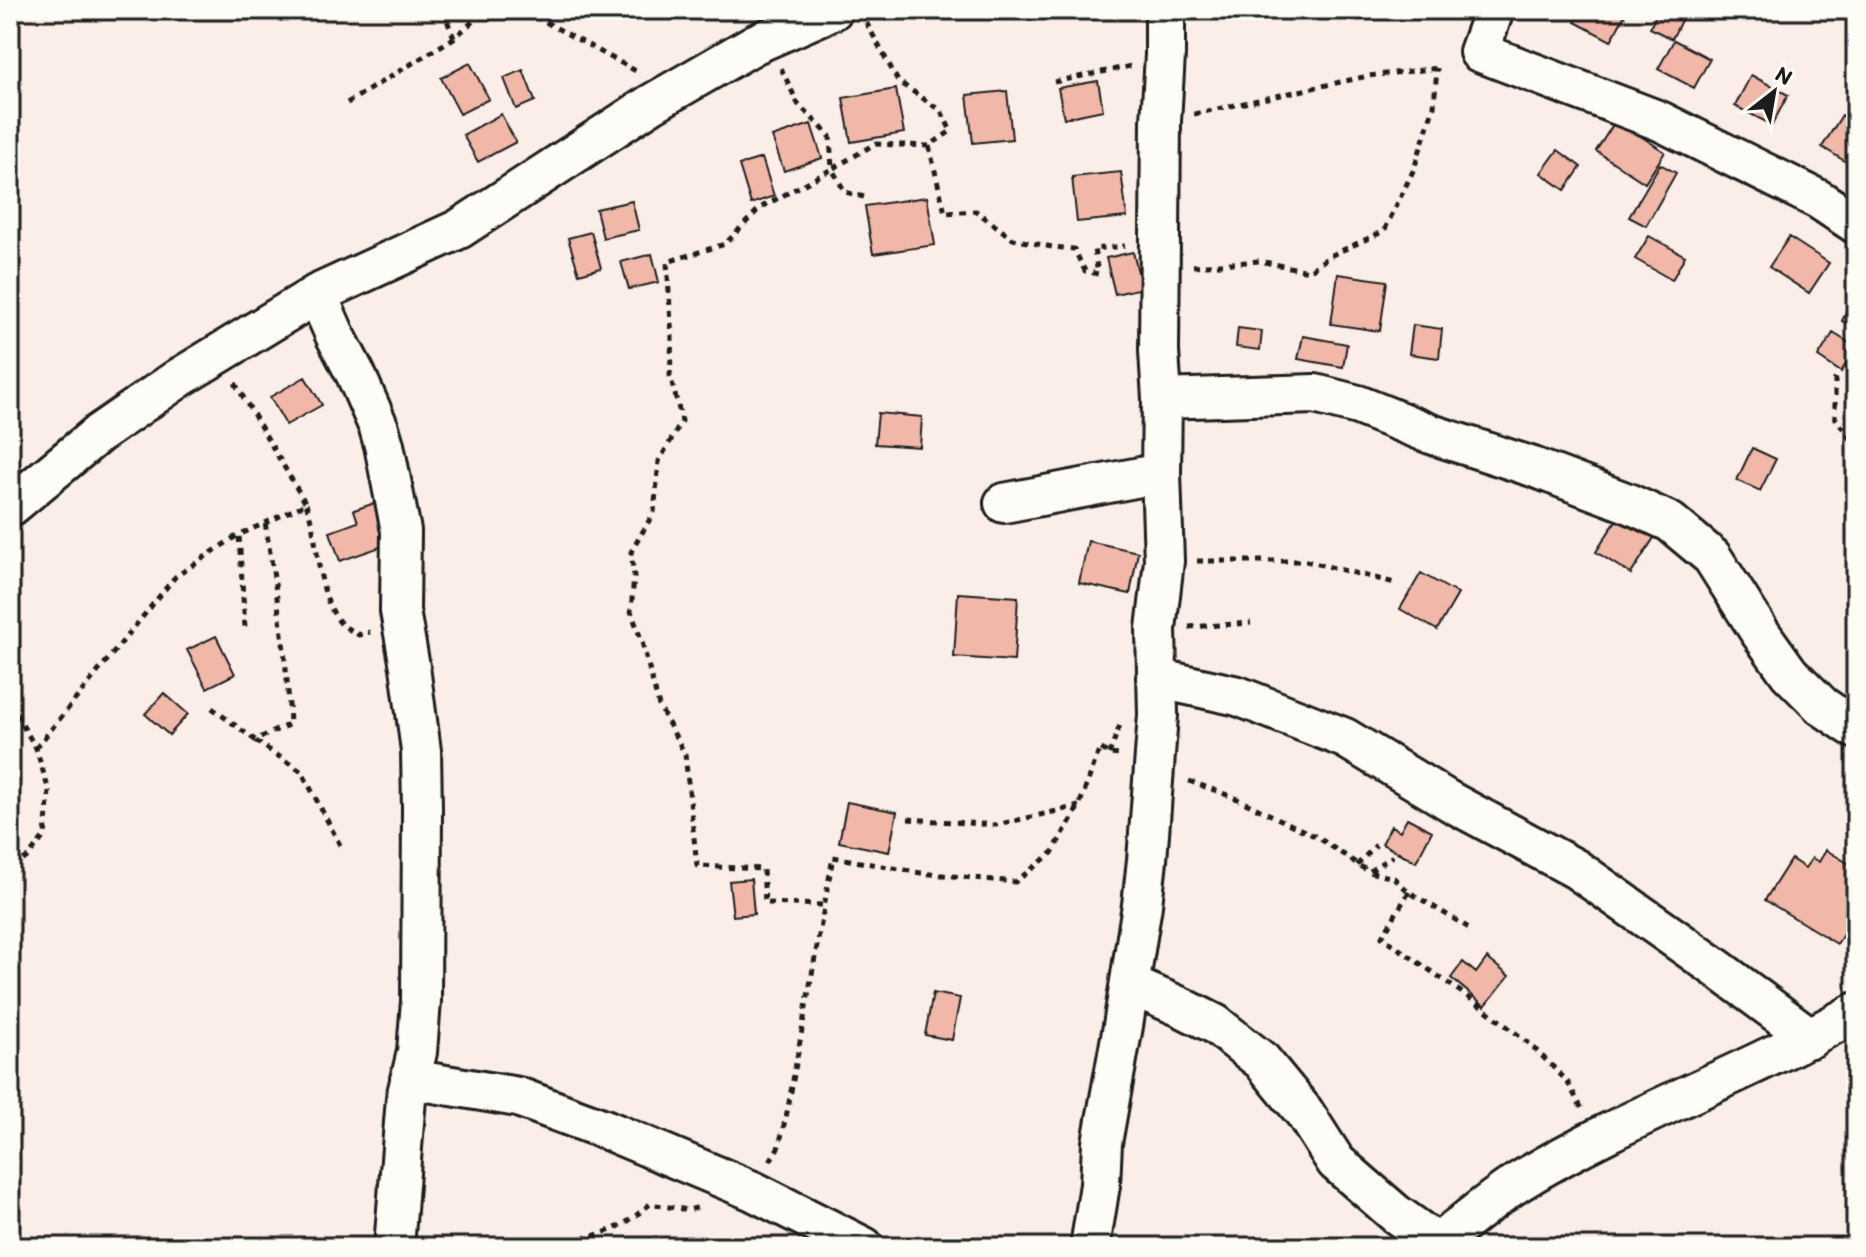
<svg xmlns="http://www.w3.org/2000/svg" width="1866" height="1257" viewBox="0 0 1866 1257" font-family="Itim,sans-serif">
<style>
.building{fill:#f1b8aa;stroke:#1c1c1c;stroke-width:2}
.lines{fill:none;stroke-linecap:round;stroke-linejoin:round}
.minor-casing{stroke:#1c1c1c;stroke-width:44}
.path{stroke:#1c1c1c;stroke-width:5;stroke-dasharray:6 6;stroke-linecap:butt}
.minor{stroke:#fdfcf7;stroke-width:38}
</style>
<rect width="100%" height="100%" fill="#fbeee8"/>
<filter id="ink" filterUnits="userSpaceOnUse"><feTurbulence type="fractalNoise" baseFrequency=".0125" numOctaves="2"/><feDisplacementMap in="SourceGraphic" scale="16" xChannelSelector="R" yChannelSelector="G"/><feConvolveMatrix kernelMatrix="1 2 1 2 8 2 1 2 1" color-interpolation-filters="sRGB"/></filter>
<g filter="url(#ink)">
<path class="building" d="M1581,10h43l3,1 -16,30 -36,-19z
M1658,10h28l-14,29 -22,-11z
M1674,40l36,19 -16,29 -36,-19z
M470,63l19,36 -29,15 -19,-36z
M523,70l12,31 -19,8 -12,-31z
M1751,75l37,20 -16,30 -37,-19z
M1098,81l5,29 -39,8 -6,-30z
M896,89l8,44 -53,9 -8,-44z
M1007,91l5,48 -39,4 -6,-48z
M501,114l15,28 -38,20 -15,-27z
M1842,115l14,9v44l-34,-21z
M1616,120l49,32 -20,31 -49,-32z
M811,124l11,34 -38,13 -12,-34z
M1558,150l23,17 -16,23 -24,-17z
M762,158l12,38 -23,8 -12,-39z
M1660,164l16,9 -30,53 -17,-9z
M1121,172l6,45 -50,5 -5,-45z
M927,197l8,48 -62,9 -8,-48z
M632,201l7,29 -36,8 -7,-29z
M591,232l10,36 -22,6 -11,-36z
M1649,236l36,20 -13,24 -37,-21z
M1789,237l40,26 -20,30 -40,-26z
M1133,252l9,36 -27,6 -9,-36z
M652,254l7,28 -30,7 -8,-27z
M1338,274l49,7 -7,50 -49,-7z
M1856,289v38l-14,-6z
M1413,325l29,4 -3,29 -30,-4z
M1238,328l24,3 -2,19 -24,-3z
M1833,333l23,14 -15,25 -23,-15z
M1303,336l44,8 -4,23 -45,-8z
M305,377l17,28 -36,20 -16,-28z
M878,413l44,4 -2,30 -45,-3z
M1752,448l24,11 -16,32 -23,-11z
M378,502l14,41 -52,18 -10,-29 28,-10 -4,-12z
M1622,511l35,22 -26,41 -35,-22z
M1088,541l50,11 -8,42 -51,-11z
M1421,573l37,21 -21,36 -37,-21z
M958,593l60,4 -4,64 -60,-4z
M216,636l19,38 -28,14 -20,-38z
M164,693l24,21 -19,21 -24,-21z
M847,802l50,10 -8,40 -50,-10z
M1407,818l25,13 -16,31 -34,-18 9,-18 9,5z
M1826,850l30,18v46l-19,30 -72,-44 26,-41 14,9 7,-10 7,4z
M751,879l3,35 -21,2 -4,-35z
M1487,958l22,18 -24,30 -34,-28 12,-16 13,11z
M933,993l27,5 -8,42 -27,-5z"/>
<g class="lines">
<g class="minor-casing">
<path id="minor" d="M1494,10l-15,42 181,69 158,78 38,25
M317,294l18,41 21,40 23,53 5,17 17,86 -1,80 10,56 11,84 1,57 -1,193 -4,51 -11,46 -12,149
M1162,399l153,-5 43,11 73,29 102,33 95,36 42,19 42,35 47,74 30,42 33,33 34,23
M1004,503l157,-30
M10,507l88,-73 81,-56 138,-84 142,-65 192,-125 104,-60 78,-34
M1156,678l82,18 107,42 106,64 125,67 142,100 93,69
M1130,985l51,22 34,17 47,37 42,51 32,50 60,52 46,33
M410,1079l108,18 89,33 146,61 111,56
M1437,1244c27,-21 54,-45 83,-63 106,-65 227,-107 336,-169
M1090,1247l10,-62 2,-42 21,-117 19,-121 5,-45 11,-145 -2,-86 8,-68 -3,-88 1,-74 -3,-48 2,-230 4,-66v-45"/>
</g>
<path class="path" d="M443,10l11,28
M781,68l17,36 32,32 2,33 -72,39 -35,36 -58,18 5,76 -2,37 12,46 -23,40 -5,51 -23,40 3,24 -3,35 11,31 17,64 26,48 12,112 66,3 2,34 58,2
M1054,82l77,-16
M347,103l107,-65 25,-22 48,-4 109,59
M1194,114l174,-38 71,-8
M929,146l16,67 31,-2 37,28 39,8 22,2 11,22 13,3 -4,-25 31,-3
M864,197l-19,-5 -13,-23 43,-25 54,2 22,-15 -10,-20 -43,-30 -32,-59
M1193,266l66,-5 50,10 21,-15 54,-25 30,-62 20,-63 3,-38
M1835,378v39l21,30
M235,383l71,121 -67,31 6,93
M306,504c14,36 9,84 32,116 4,6 14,11 21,15l11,-3
M1197,561h109l89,22
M1189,627l62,-4
M10,704l26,44 13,43 -4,44 -16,21 -19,13
M212,708l43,32 35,-16c-3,-68 -14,-135 -25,-202
M256,741l46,31 40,77
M36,748l139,-171 63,-42
M1109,754l11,-29
M1189,781l44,16 86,41 50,34 25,6 15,14 60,36
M908,819l88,6 83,-19
M1357,865l19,-20
M1370,871l23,-15
M1409,892l-27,45 96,67 52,40 37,37 15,28
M770,1161l9,-15 9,-38 45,-251 88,16 94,9 37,-29 27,-47 21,-58 9,6 12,1
M546,1247c17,-7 33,-7 50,-12 25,-7 35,-15 54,-31l39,6 10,-3"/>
<use href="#minor" class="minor"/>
</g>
</g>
<rect width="1866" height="1257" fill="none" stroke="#fdfcf7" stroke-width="40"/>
<rect x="20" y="20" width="1826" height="1217" fill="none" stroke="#1c1c1c" stroke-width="3" filter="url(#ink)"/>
<g transform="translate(1774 92) rotate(31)" stroke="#fdfcf7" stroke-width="6" paint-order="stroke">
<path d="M0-6L14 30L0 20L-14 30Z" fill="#1c1c1c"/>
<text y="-12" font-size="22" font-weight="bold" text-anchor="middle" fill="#1c1c1c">N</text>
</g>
</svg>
